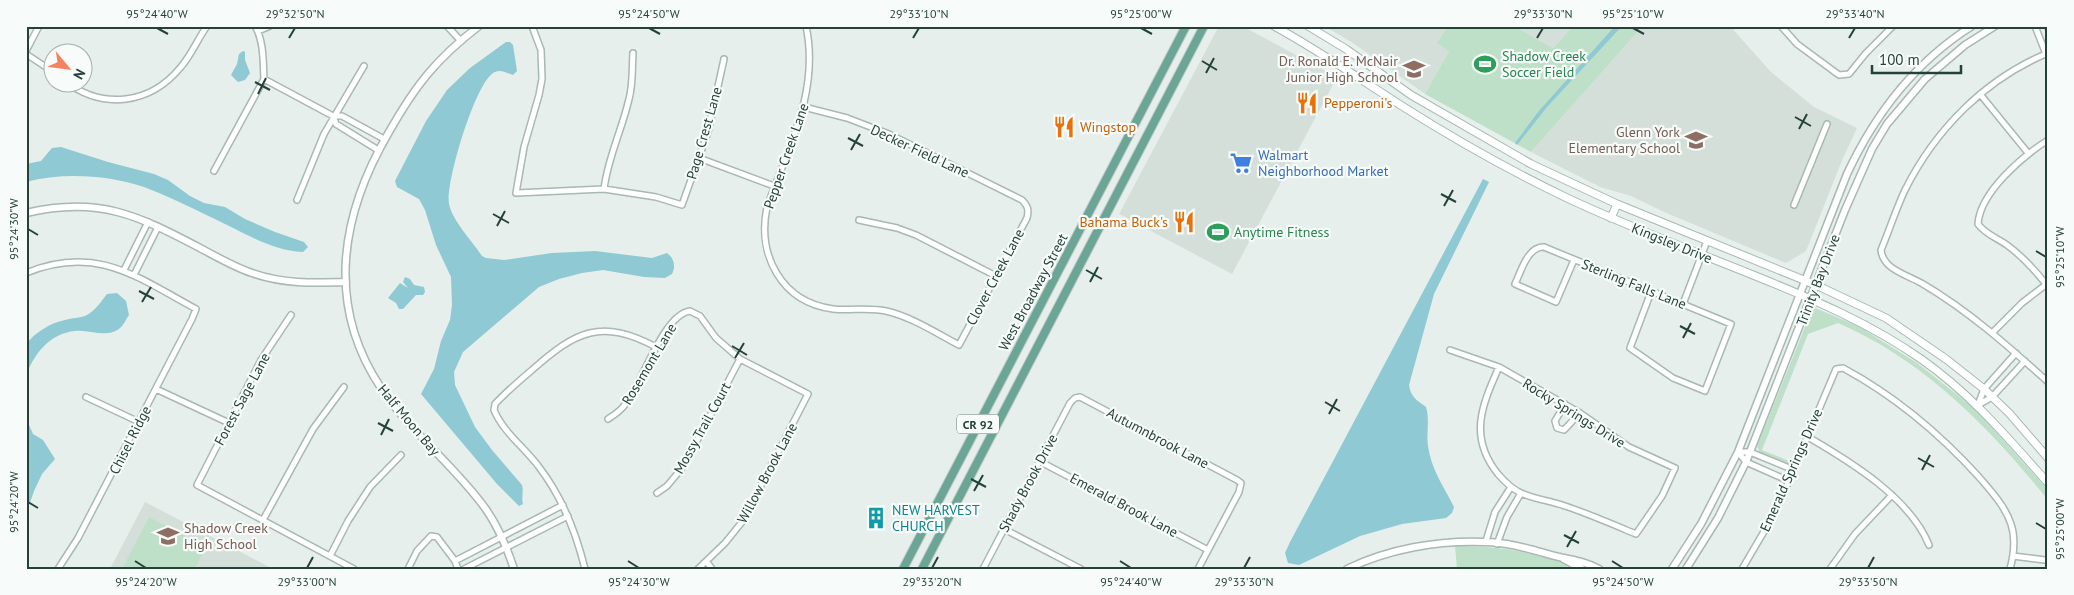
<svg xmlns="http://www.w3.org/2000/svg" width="2074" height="595" viewBox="0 0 2074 595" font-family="'PT Sans',sans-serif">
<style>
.built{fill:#d4dfda}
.green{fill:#bfe0c8}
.water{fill:#8ec9d4}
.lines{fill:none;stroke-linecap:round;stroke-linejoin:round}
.minor-casing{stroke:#a8b8b2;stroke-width:8}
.tertiary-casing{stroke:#a8b8b2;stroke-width:9}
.secondary-casing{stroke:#a4bbb3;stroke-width:9}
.primary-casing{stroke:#c2cac8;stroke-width:10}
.minor{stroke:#fff;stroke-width:5}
.tertiary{stroke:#fff;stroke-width:6}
.secondary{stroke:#fff;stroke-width:7}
.primary{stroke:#6aa596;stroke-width:8}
.ticks{fill:none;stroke:#24423a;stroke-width:2}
.labels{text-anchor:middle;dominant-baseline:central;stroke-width:4.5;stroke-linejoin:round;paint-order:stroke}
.shield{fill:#f7fbf9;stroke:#637a73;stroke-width:1}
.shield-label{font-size:12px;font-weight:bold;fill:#24423a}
.leisure-label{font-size:14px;fill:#27864d;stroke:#f7fbf9;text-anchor:start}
.education-label{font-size:14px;fill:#785e54;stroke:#f7fbf9;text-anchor:end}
.food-label{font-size:14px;fill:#c56008;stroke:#f7fbf9;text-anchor:start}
.street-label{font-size:14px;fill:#24423a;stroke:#f7fbf9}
.shop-label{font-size:14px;fill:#366cbe;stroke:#f7fbf9;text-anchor:start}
.culture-label{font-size:14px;fill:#0d838f;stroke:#f7fbf9;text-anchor:start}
.neatline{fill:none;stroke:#24423a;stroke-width:2}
.ticks-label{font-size:12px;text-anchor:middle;fill:#24423a}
</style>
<rect width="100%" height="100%" fill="#e6efeb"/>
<path class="built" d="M1219,26h23l95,51 -105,197 -113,-60z
M1324,26h139l-38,68 -72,-51z
M1514,26h59l-20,22z
M1643,26h87l41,46 43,35 43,21 -14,30 -37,93 -20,12 -122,-51 -33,-16 -31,-9 -69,-35z
M145,502l128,67h-163z"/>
<path class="green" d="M1448,26h66l39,22 20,-22h70l-112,126 -106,-58 24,-43 -12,-8z
M1815,308l43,18 59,37 57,45 74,82v10c-58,-72 -124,-140 -210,-177l-30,11 -46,116 32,13 -2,4 -32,-13 -3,-8 54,-134z
M149,517l57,30 -11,22h-73z
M1455,546c40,0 75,5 113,18l-3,5h-108z"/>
<path class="water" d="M1615,26h7l-75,81 -30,38 -2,-2 23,-31z
M506,42h4l3,3 4,26 -4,4c-6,-2 -12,-6 -18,-3 -19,7 -50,112 -46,132 3,16 23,37 33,52l4,2 18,2 48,-7 43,-2 57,7 15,-5c7,5 9,13 5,21l-7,4 -21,-1 -41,-7 -21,3 -23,6 -20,8 -76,65 -9,20 1,13 20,42 17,23 30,35c2,7 -1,13 1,19l-4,2 -22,-22 -76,-90 13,-25 7,-28 9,-21 2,-15 -1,-28 -15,-32 -11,-35 -6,-11 -22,-12 -2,-6 31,-60 21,-31 23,-22z
M243,51l2,1v8l5,13 -5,7 -7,2 -7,-7 6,-11 2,-10z
M61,147l47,15 46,12 14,6 22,16 14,7 21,4 20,12 30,13 29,10 4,5 -5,5c-29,-1 -53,-16 -78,-28 -27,-13 -54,-27 -81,-37 -36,-12 -81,-15 -118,-5v-18l15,-3 11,-13z
M1483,179l6,3 -55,112 -25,91c2,13 8,15 17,22 4,13 0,26 2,39 3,23 16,41 26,61l-2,6 -6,5 -44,6 -42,12 -61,29 -11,-2 -3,-10 5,-11z
M405,277l5,2 4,6 10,2 1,5 -2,3h-7l-13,14h-4l-3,-6 -8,-5 12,-15 8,5 -5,-6z
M117,293l9,8 3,14c-3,4 -5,10 -9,13 -13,11 -31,1 -45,3 -25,2 -42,24 -49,45v-32c10,-12 24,-21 39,-24 7,-2 14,-2 20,-4 9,-4 16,-14 22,-22z
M26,418l7,16 10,6 12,19 -13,15 -8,17 -8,23z"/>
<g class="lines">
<g class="minor-casing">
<path id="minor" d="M255,26c9,15 8,36 9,53
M447,26l13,14
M532,26l9,24 1,29 -3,16 -15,52 -8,46 88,-4 52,8 26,8 26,-73 16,-73
M1781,26l16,18 42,31 10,-1 17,-21 27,-27
M2035,26l11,28
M2047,26l1,2
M258,31l12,-5
M26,51l13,-25
M2048,53c-63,26 -113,77 -143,137 -9,19 -16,41 -24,60 2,20 27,25 42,34 47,28 85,62 125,98
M26,54l26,17
M264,79l69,37h9l42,23
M66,82c38,28 84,22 114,-14 11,-12 17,-28 27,-42
M1980,94l48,59
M804,107l43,11 42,16 133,66c6,6 7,10 5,18l-68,127c-23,-12 -47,-28 -73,-34 -17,-4 -36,0 -53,-2 -52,-7 -76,-54 -66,-102 21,-59 53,-116 39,-181
M333,116l3,8 42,26
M699,158l75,28
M214,171l50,-92
M604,189c4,-32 18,-59 25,-90 4,-14 3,-31 4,-46
M297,200l27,-66 40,-68
M1794,205l33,-81
M859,220l38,8 19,7 80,41
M1574,260l-18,42 -41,-18c6,-13 13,-38 29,-37l187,77 -26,67 -32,-13 -43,-30 21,-56
M124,270l24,-48
M26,273c70,-29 111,4 170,36l-4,10 -114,219 -20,31
M134,275l24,-48
M2046,284c-12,-15 -24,-28 -39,-39 -10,-7 -22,-11 -29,-21 2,-32 45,-68 70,-84
M1683,304l24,-63
M291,315l-30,45 -64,125 157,84
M1993,332l29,-29 26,-20
M1450,350l49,17 81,46 49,34 46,21 -13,28 -26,38c-24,-10 -47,-20 -71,-28 -14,-5 -31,-7 -44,-13 -9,-4 -17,-12 -23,-19 -30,-37 -16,-69 1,-107
M156,389l73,34
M86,397l53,25
M1565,404l-10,17 2,7 7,2 16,-17
M1978,405l6,-16 32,-36
M1978,405l14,-8 33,-36
M608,419c6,-4 11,-7 15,-12 19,-21 39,-92 67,-96l10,5 16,22 24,21 68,35 -66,128 -17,21 -27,26
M1808,437c43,25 102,61 121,108
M1738,452l8,10 43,19
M1738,452h12l44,18
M1039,461l169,89
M657,493l10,-7 16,-19 57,-108
M263,520l50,-91 31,-42
M1004,529l77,40
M1486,541l9,-29 16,-25
M1497,544l10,-27 14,-24
M330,556l18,-35 22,-34 31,-32
M2013,556l32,4
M455,561l108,-56
M707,562l5,7
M408,569l9,-18 14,-15 6,1 18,24 3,8
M464,569l104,-53
M585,569c-9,-37 -23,-72 -46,-102 -14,-19 -36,-35 -45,-57l1,-6c11,-12 24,-23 37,-34 44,-39 69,-52 124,-23
M983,569l87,-166 5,-5 5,-1 157,83 4,3 -2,9 -41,77
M1742,569l27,-46 13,-26 54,-128 7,-1c52,28 97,66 136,109 12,14 26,29 32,47 5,15 3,30 -1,45
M1830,569l25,-35 37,-39"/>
</g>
<g class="tertiary-casing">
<path id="tertiary" d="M479,26c-43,33 -64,60 -90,106 -48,82 -64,172 -8,256 29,44 73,77 104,120 13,18 22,40 29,61
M26,213c73,-17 111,2 174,35 17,9 34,19 52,25 31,11 61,10 94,9
M1562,558l20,11
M1347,569c41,-20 91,-29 138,-27 24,0 51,9 74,15 15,3 27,5 40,12
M1672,569l29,-45 37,-72 109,-278c28,-60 68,-112 125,-148
M1686,569l32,-51 28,-56 99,-252 27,-61 15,-25 38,-45 40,-34 30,-19"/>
</g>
<g class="secondary-casing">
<path id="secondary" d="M1274,26c44,24 86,53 128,80 52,33 107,64 163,91 63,30 129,54 193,80 57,23 113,47 163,82 49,34 87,79 127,124
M1308,26l38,23 65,46 120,69 86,40 199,81 70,33 60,41 38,30 25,24 39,45
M1611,218l6,-14"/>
</g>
<g class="primary-casing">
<path id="primary" d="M903,569l283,-543
M922,569l282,-543"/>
</g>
<use href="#minor" class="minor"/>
<use href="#tertiary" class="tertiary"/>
<use href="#secondary" class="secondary"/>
<use href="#primary" class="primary"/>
</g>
<path class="ticks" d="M157,28l11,6M649,28l11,6M1141,28l11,6M1633,28l11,6M289,38l6,-10M913,38l6,-10M1537,38l6,-10M1849,38l6,-10M1202,61l15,9M1206,73l8,-15M255,82l15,8M258,94l8,-16M1795,117l16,9M1799,129l8,-15M848,138l15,8M851,150l9,-16M1441,194l15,8M1444,206l9,-16M493,214l16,9M497,226l8,-15M28,229l10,6M2036,251l10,6M1086,270l16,9M1090,282l8,-15M139,291l15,8M142,302l9,-15M1680,326l15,8M1683,338l8,-15M732,346l15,9M735,358l9,-15M1325,402l15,9M1329,414l8,-15M378,423l15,8M381,435l8,-16M1918,458l16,9M1922,470l8,-15M971,479l15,8M974,491l9,-16M28,502l10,6M2036,523l10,6M1564,535l15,8M1567,547l9,-16M135,561l11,7M628,561l11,7M1120,561l11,7M1612,561l11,7M307,568l6,-11M932,568l6,-11M1244,568l6,-11M1868,568l6,-11"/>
<defs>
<g id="stadium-bare" transform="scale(1.725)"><path d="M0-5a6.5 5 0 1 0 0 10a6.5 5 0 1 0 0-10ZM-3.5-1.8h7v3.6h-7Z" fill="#2e9e5b" stroke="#f7fbf9" stroke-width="2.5" paint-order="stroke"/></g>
<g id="school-bare" transform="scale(1.725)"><path d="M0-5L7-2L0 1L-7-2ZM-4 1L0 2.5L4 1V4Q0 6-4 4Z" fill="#8d6e63" stroke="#f7fbf9" stroke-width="2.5" paint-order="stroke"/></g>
<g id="restaurant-bare" transform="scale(1.725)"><path d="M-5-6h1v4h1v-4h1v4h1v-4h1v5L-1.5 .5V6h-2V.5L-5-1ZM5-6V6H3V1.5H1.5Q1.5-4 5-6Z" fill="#e8710a" stroke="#f7fbf9" stroke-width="2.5" paint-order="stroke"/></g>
<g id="supermarket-bare" transform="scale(1.725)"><path d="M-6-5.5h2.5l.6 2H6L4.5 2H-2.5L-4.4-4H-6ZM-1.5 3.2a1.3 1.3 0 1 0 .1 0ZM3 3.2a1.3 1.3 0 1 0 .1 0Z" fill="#3f7fe0" stroke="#f7fbf9" stroke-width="2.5" paint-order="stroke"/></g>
<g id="building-bare" transform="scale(1.725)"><path d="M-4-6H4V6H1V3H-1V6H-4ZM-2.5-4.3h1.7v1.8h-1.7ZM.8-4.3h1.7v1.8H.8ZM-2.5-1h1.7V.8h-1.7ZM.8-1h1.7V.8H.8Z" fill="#0f9aa8" stroke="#f7fbf9" stroke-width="2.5" paint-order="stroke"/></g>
</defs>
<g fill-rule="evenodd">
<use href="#stadium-bare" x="1485" y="64"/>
<use href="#school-bare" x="1414" y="69"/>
<use href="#restaurant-bare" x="1307" y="103"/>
<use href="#restaurant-bare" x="1064" y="127"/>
<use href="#school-bare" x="1696" y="140"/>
<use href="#supermarket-bare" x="1241" y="163"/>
<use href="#restaurant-bare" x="1184" y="222"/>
<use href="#stadium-bare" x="1218" y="232"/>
<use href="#building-bare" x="876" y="518"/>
<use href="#school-bare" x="168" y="536"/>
</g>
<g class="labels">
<rect class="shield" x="957" y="414.5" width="42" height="19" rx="4"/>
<g class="shield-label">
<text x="978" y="424">CR 92</text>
</g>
<g class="leisure-label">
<text x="1502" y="56">Shadow Creek<tspan x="1502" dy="16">Soccer Field</tspan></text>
<text x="1234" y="232">Anytime Fitness</text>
</g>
<g class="education-label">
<text x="1398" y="61">Dr. Ronald E. McNair<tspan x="1398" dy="16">Junior High School</tspan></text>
<text x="1680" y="132">Glenn York<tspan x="1680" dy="16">Elementary School</tspan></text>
<text x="184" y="528" text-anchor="start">Shadow Creek<tspan x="184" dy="16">High School</tspan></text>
</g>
<g class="food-label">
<text x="1324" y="103">Pepperoni's</text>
<text x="1080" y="127">Wingstop</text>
<text x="1168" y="222" text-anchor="end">Bahama Buck's</text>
</g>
<g class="street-label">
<text transform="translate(704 133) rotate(-74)">Page Crest Lane</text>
<text transform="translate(920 151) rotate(25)">Decker Field Lane</text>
<text transform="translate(786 156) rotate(-71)">Pepper Creek Lane</text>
<text transform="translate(1672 243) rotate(22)">Kingsley Drive</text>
<text transform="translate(995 277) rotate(-62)">Clover Creek Lane</text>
<text transform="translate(1818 280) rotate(-69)">Trinity Bay Drive</text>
<text transform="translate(1634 284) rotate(22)">Sterling Falls Lane</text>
<text transform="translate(1033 292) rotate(-62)">West Broadway Street</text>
<text transform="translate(649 364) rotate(-59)">Rosemont Lane</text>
<text transform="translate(242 399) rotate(-62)">Forest Sage Lane</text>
<text transform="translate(1574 413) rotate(32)">Rocky Springs Drive</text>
<text transform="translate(409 420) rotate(50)">Half Moon Bay</text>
<text transform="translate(702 428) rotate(-61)">Mossy Trail Court</text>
<text transform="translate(1158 438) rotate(28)">Autumnbrook Lane</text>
<text transform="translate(130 440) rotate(-63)">Chisel Ridge</text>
<text transform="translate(1791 470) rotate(-66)">Emerald Springs Drive</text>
<text transform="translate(767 473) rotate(-62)">Willow Brook Lane</text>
<text transform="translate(1028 483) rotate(-62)">Shady Brook Drive</text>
<text transform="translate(1124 505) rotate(28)">Emerald Brook Lane</text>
</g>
<g class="shop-label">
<text x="1258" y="155">Walmart<tspan x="1258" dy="16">Neighborhood Market</tspan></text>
</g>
<g class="culture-label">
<text x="892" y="510">NEW HARVEST<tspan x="892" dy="16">CHURCH</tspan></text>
</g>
</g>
<rect width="2074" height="595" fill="none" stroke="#f7fbf9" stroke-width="55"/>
<g transform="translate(68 68) rotate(119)"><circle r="24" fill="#f7fbf9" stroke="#a3b1ad"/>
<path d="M0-4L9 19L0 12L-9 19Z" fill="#f4845f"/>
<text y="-8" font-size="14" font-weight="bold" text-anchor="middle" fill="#24423a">N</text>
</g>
<path d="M1872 65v8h89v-8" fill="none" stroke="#24423a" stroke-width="2.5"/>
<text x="1879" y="65" font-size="15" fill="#24423a" stroke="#f7fbf9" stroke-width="4" paint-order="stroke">100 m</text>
<rect x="28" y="28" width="2018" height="540" class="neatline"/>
<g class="ticks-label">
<text x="157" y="18">95°24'40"W</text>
<text x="295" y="18">29°32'50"N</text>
<text x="649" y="18">95°24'50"W</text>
<text x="919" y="18">29°33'10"N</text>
<text x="1141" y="18">95°25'00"W</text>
<text x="1543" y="18">29°33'30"N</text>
<text x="1633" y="18">95°25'10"W</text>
<text x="1855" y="18">29°33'40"N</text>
<text transform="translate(14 229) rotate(-90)" y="4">95°24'30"W</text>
<text transform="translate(2060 257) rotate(-90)" y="4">95°25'10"W</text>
<text transform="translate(14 502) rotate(-90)" y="4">95°24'20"W</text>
<text transform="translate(2060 529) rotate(-90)" y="4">95°25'00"W</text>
<text x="146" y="586">95°24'20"W</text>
<text x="307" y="586">29°33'00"N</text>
<text x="639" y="586">95°24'30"W</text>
<text x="932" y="586">29°33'20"N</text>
<text x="1131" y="586">95°24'40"W</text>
<text x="1244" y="586">29°33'30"N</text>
<text x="1623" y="586">95°24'50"W</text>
<text x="1868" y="586">29°33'50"N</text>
</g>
</svg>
